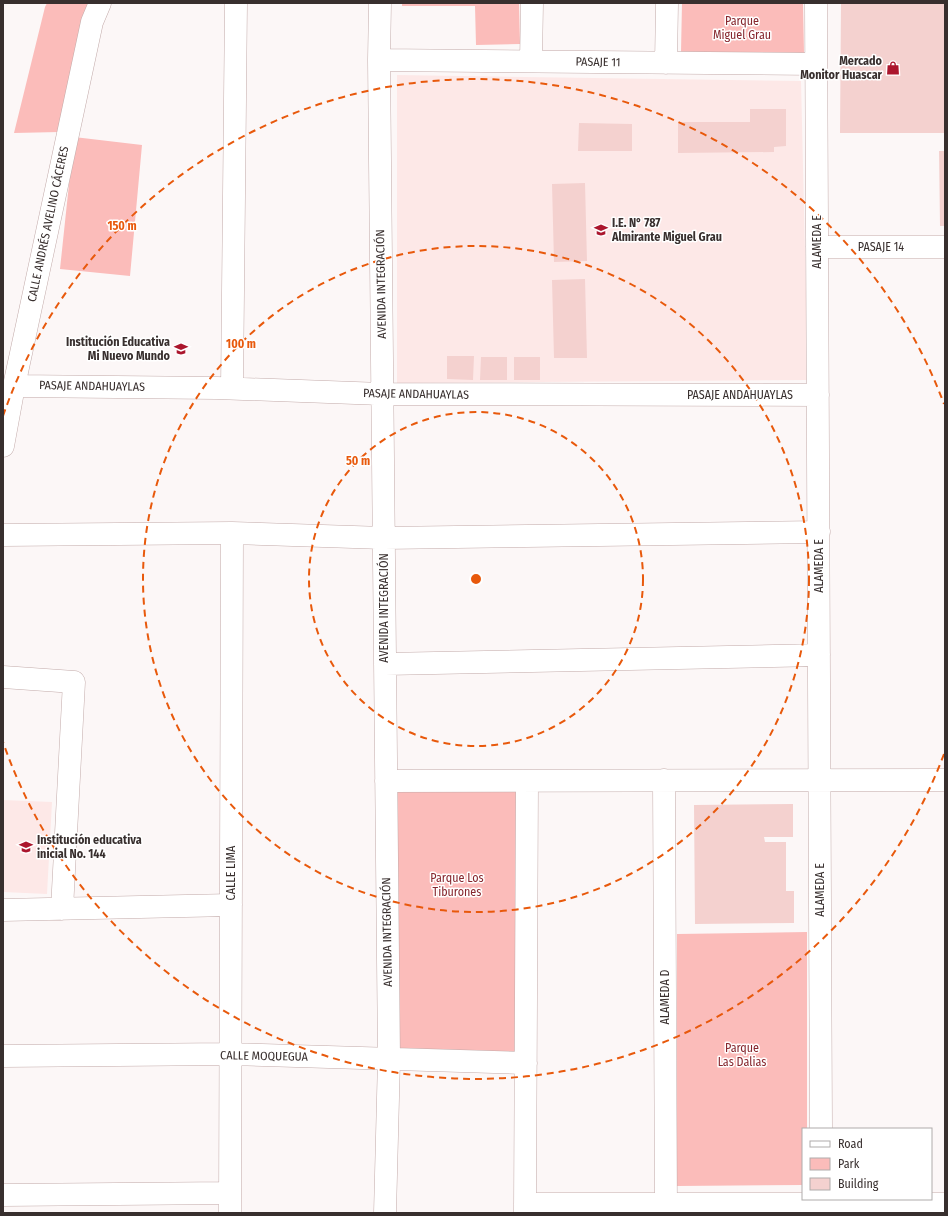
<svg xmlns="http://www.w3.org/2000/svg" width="948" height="1216" viewBox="0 0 948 1216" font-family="'Fira Sans Condensed',sans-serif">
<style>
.built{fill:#fde8e7}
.green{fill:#fbbcba}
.building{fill:#f4d1cf}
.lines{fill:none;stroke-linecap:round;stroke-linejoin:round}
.minor-casing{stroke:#c3abaa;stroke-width:23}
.minor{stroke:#fff;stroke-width:22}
.ring{fill:none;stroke:#e8590c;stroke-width:2;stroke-dasharray:7 5}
.labels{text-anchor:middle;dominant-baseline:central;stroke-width:3;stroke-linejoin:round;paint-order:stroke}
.park-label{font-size:12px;fill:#86262d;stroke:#fff}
.poi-label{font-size:12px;font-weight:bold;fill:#382f2e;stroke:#fff;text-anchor:end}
.street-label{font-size:12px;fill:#382f2e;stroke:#fff}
.centre{fill:#e8590c;stroke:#fff;stroke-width:2}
.ring-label{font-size:12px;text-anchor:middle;font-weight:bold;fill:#e8590c;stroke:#fff;stroke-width:3;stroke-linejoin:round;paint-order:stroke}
</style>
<rect width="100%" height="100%" fill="#fcf7f7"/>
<path class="built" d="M397,75l404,6 7,299 -411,3z
M3,800l49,2 -5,92 -44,-2z"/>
<path class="green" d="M47,3h46l-34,129 -45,1 31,-126z
M402,3h117l1,41 -44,1 -1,-39h-73z
M682,3h121l1,50 -123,-1z
M74,137l68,8 -12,131 -70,-7z
M519,788l-2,268 -121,-5 -1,-262z
M807,932v197h-4v56l-126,1v-252z"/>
<path class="building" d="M841,3h104v130h-105z
M750,109h36v37l-12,1v5l-96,1v-31h72z
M579,123l53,1v27h-54z
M939,151h6v75h-5z
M585,183l2,78 -33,1 -2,-78z
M585,279l2,79h-33l-2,-78z
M447,356h27l-1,24 -26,-1z
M481,357h26v23h-27z
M514,357h26v23h-26z
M793,804v33h-29l1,5h21v49h8v32l-99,1 -1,-119z"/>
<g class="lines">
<g class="minor-casing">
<path id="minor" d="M380,3l-1,57 10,999 -4,154
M816,3l5,1126
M379,60l437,4
M531,61l1,-58
M666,63l1,-60
M817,247h128
M14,386l203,2 165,6 436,1
M232,388l4,-385
M3,446l11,-60 78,-364 8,-19
M3,535l229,-2 152,5 435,-6
M385,664l434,-9
M3,677l71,5 -12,227
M664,780l2,433
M386,781l559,-1
M3,910l228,-5
M3,1056l227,-2 296,9
M3,1195l227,-2
M525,1204h420
M230,1213l2,-680
M525,1213l2,-432"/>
</g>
<use href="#minor" class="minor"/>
</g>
<g class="ring">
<circle cx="476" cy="579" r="167"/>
<circle cx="476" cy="579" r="333"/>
<path d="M944 754A500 500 0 0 1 3 742M3 416A500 500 0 0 1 944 404"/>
</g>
<defs>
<g id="shop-bare" transform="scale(1.08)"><path d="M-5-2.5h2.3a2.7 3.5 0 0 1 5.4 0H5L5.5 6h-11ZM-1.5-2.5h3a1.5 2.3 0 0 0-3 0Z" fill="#ab162d" stroke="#fff" stroke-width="2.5" paint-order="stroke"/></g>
<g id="school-bare" transform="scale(1.08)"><path d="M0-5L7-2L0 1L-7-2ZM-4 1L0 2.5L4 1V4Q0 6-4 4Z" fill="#ab162d" stroke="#fff" stroke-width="2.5" paint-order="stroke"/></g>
</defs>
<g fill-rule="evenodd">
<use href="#shop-bare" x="893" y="68"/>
<use href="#school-bare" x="601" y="230"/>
<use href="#school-bare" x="181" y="349"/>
<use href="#school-bare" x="26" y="847"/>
</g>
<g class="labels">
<g class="park-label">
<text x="742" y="21">Parque<tspan x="742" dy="14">Miguel Grau</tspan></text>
<text x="457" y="878">Parque Los<tspan x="457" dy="14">Tiburones</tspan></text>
<text x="742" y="1048">Parque<tspan x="742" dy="14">Las Dalias</tspan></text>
</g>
<g class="poi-label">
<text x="882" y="61">Mercado<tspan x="882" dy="14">Monitor Huascar</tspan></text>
<text x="612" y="223" text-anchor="start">I.E. N° 787<tspan x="612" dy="14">Almirante Miguel Grau</tspan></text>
<text x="170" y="342">Institución Educativa<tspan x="170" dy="14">Mi Nuevo Mundo</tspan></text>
<text x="37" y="840" text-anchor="start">Institución educativa<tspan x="37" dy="14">inicial No. 144</tspan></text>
</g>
<g class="street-label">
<text transform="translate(598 62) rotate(1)">PASAJE 11</text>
<text transform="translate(48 224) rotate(-78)">CALLE ANDRÉS AVELINO CÁCERES</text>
<text transform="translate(817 242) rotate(-90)">ALAMEDA E</text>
<text x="881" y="247">PASAJE 14</text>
<text transform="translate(381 284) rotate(-91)">AVENIDA INTEGRACIÓN</text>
<text transform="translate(92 386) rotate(1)">PASAJE ANDAHUAYLAS</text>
<text transform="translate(416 394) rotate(1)">PASAJE ANDAHUAYLAS</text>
<text x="740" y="395">PASAJE ANDAHUAYLAS</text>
<text transform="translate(819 566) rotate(-90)">ALAMEDA E</text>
<text transform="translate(384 608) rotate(-90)">AVENIDA INTEGRACIÓN</text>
<text transform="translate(231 873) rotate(-90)">CALLE LIMA</text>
<text transform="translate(820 890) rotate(-90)">ALAMEDA E</text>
<text transform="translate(387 932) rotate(-91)">AVENIDA INTEGRACIÓN</text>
<text transform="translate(665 997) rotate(-90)">ALAMEDA D</text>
<text transform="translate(264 1056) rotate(1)">CALLE MOQUEGUA</text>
</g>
</g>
<circle cx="476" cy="579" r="6" class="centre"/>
<g class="ring-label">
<text x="122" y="230">150 m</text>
<text x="241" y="348">100 m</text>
<text x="358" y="465">50 m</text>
</g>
<rect width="948" height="1216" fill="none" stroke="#382f2e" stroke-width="8"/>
<rect x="802" y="1128" width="130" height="72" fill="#ffffff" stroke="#afacab"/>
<rect x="810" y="1141" width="20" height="6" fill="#ffffff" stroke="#afacab"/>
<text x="838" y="1148" font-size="12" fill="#382f2e">Road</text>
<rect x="810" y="1158" width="20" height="12" fill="#fbbcba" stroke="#afacab"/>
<text x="838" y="1168" font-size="12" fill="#382f2e">Park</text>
<rect x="810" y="1178" width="20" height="12" fill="#f4d1cf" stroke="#afacab"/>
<text x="838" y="1188" font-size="12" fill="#382f2e">Building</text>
</svg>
